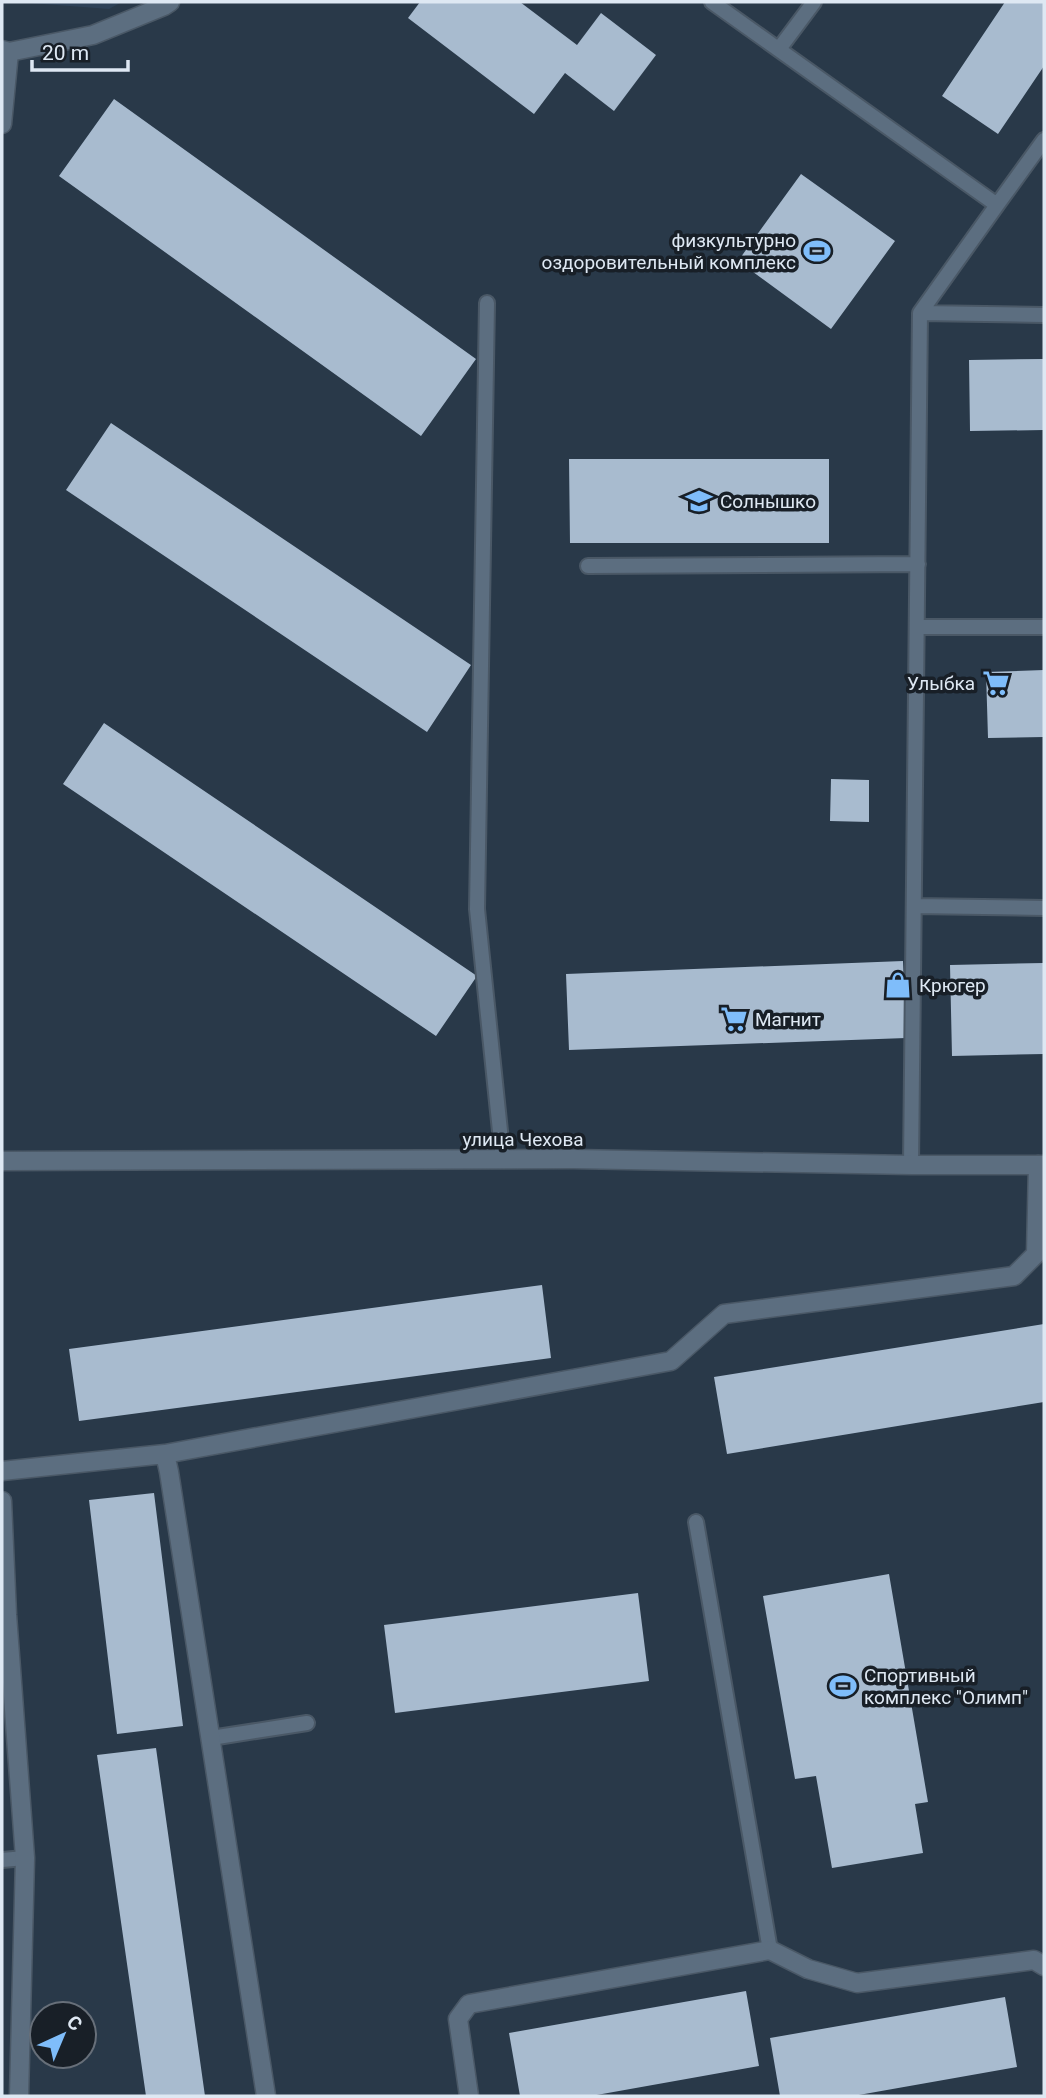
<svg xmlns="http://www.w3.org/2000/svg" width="1046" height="2098" viewBox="0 0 1046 2098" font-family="Roboto,sans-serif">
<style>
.built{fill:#2e4258}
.building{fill:#a8bbcf}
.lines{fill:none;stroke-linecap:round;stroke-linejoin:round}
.service-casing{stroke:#4a5866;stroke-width:18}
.minor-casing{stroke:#4a5866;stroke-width:21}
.tertiary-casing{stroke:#4a5866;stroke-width:21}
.service{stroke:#5c6e80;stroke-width:14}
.minor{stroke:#5c6e80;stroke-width:18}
.tertiary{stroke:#5c6e80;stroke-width:18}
.labels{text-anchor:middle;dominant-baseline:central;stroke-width:7;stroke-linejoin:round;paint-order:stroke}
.poi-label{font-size:19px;fill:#dee8f3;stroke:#181f27;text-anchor:start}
.street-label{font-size:19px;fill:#dee8f3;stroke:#181f27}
</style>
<rect width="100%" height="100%" fill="#293949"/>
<path class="built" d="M17,2h105l-13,7z"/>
<path class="building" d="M420,2h100l57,43 24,-32 55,42 -42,56 -49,-38 -31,41 -126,-96z
M1005,2h39v64l-46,68 -56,-38z
M114,99l362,260 -55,77 -362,-260z
M801,174l94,67 -64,88 -93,-68z
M1044,359v71l-74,1 -1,-71z
M111,423l360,242 -44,67 -361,-242z
M569,459h260v84h-259z
M1044,670v67l-56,1 -2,-66z
M104,723l373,253 -41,60 -373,-252z
M831,779l38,1v42l-39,-1z
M903,961l3,77 -337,12 -3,-76z
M1044,963v91l-92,2 -2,-91z
M542,1285l9,73 -472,63 -10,-72z
M1044,1324v78l-317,52 -13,-77z
M154,1493l29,233 -66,8 -28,-234z
M889,1574l39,228 -13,2 8,49 -91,15 -16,-92 -21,3 -32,-183z
M638,1593l11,88 -254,32 -11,-88z
M156,1748l49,348h-59l-49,-341z
M746,1991l13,75 -168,30h-71l-11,-63z
M1005,1997l12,70 -164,29h-73l-10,-58z"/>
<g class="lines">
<g class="service-casing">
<path id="service" d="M712,2l285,203 -77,108 -9,852
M779,49l35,-47
M997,205l47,-65
M487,303l-10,606 26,251
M920,313l124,2
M588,566l330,-2
M917,627h127
M914,906l130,2
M696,1522l74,428
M211,1738l96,-15
M2,1860l23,-2"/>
</g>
<g class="minor-casing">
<path id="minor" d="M2,50l7,2 84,-17 71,-29 6,-4
M2,124l7,-72
M165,1454l506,-93 53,-47 290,-38 22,-22 2,-89
M2,1471l163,-17 4,18 97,624
M2,1501l5,114 18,243 -6,238
M469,2096l-11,-77 11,-15 301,-54 38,19 49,14 177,-23 10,6"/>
</g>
<g class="tertiary-casing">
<path id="tertiary" d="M2,1161l571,-2 338,6h133"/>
</g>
<use href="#service" class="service"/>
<use href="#minor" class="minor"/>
<use href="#tertiary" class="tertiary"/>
</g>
<defs>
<g id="stadium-bare" transform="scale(2.1)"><path d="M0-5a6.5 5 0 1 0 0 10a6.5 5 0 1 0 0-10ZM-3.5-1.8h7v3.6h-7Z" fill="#7fbdfa" stroke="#181f27" stroke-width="2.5" paint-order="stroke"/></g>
<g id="school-bare" transform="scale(2.1)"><path d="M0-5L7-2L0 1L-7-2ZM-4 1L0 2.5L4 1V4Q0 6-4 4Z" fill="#7fbdfa" stroke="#181f27" stroke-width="2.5" paint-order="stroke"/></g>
<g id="supermarket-bare" transform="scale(2.1)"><path d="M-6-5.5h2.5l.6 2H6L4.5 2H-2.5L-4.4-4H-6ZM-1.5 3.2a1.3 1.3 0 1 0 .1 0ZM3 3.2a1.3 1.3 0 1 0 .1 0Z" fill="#7fbdfa" stroke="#181f27" stroke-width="2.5" paint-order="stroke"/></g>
<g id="shop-bare" transform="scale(2.1)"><path d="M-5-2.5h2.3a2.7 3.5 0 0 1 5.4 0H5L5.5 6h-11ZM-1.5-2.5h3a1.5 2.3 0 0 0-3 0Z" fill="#7fbdfa" stroke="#181f27" stroke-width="2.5" paint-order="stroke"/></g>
</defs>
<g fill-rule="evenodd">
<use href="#stadium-bare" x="817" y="251"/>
<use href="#school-bare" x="699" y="501"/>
<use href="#supermarket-bare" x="996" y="683"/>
<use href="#shop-bare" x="898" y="985"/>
<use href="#supermarket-bare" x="734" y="1019"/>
<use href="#stadium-bare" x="843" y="1686"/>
</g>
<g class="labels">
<g class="poi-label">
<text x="796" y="240" text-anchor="end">физкультурно<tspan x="796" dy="22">оздоровительный комплекс</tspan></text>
<text x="720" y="501">Солнышко</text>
<text x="975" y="683" text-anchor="end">Улыбка</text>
<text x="919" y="985">Крюгер</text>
<text x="755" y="1019">Магнит</text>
<text x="864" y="1675">Спортивный<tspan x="864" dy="22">комплекс "Олимп"</tspan></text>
</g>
<g class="street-label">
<text x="523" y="1139">улица Чехова</text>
</g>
</g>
<rect width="1046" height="2098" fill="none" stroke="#dee8f3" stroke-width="7"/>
<g transform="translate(63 2035) rotate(44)"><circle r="33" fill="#181f27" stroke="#676f79" stroke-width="2"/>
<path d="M0-5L12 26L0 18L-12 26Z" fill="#7fbdfa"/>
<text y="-10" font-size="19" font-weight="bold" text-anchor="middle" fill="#dee8f3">С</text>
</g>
<path d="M32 60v10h96v-10" fill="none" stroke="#dee8f3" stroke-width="3.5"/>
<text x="42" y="60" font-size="21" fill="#dee8f3" stroke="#181f27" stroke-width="5" paint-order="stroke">20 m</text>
</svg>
